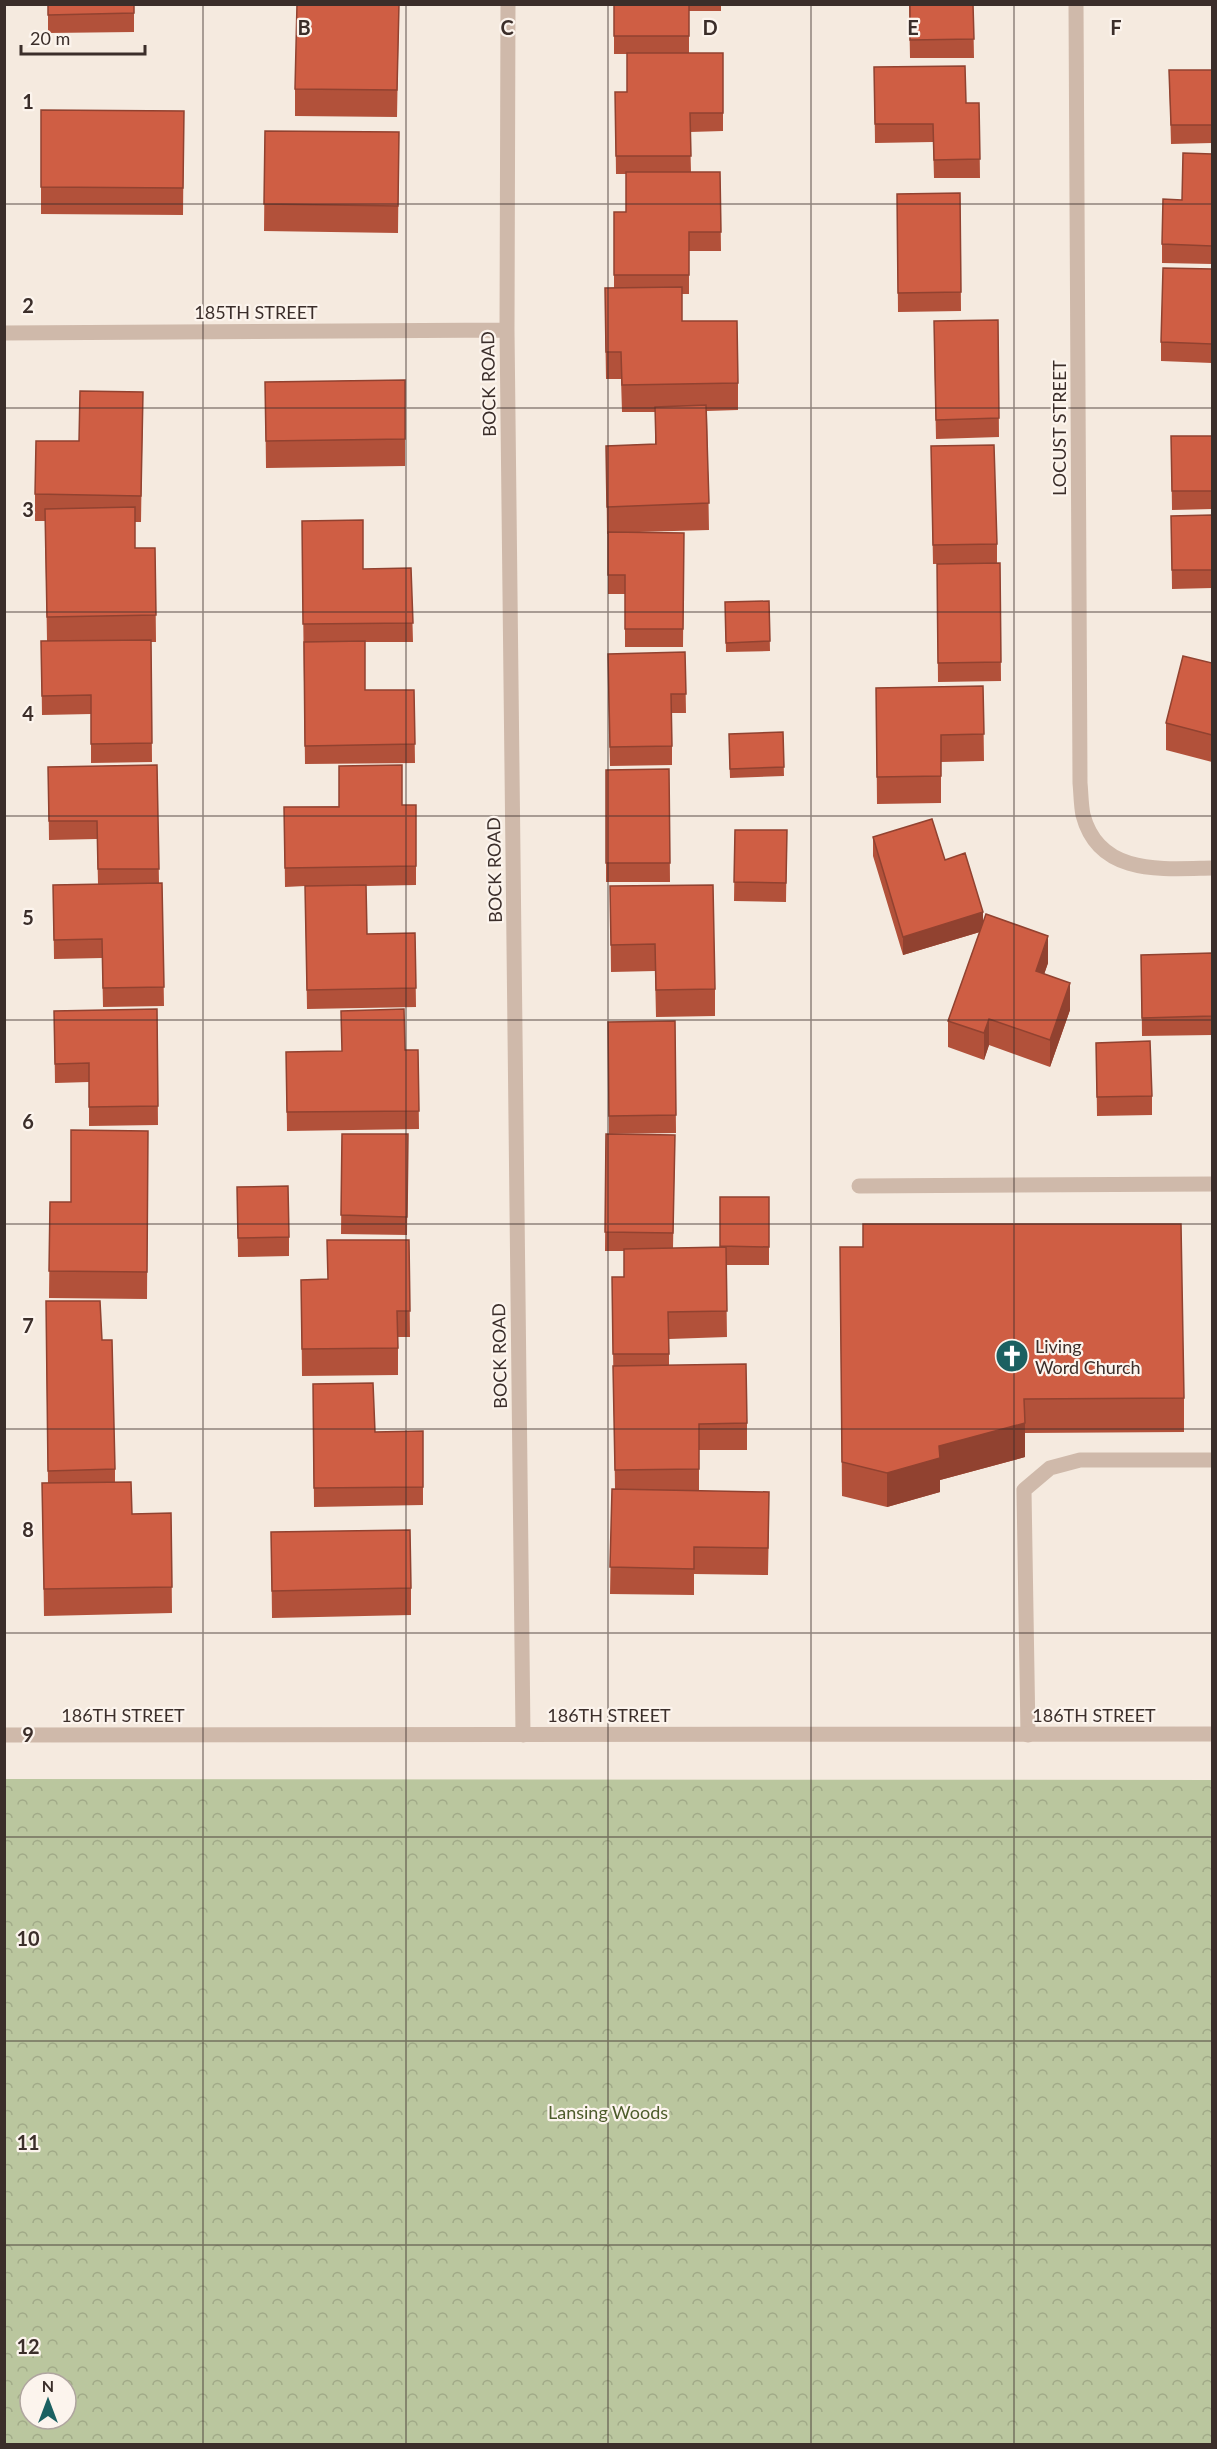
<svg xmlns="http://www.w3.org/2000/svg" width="1217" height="2449" viewBox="0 0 1217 2449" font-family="Lato,sans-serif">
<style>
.park{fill:url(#park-crowns);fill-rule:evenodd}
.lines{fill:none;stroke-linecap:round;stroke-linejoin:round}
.service{stroke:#cfb9aa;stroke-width:15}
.minor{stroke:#cfb9aa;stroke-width:15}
.tertiary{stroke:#cfb9aa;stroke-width:15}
.wall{fill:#b2513a}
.shaded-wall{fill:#914230}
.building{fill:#cf5e44;stroke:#914230;stroke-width:1.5}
.grid{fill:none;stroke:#3b2e2a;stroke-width:1.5;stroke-opacity:0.55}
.labels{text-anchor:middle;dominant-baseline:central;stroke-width:4.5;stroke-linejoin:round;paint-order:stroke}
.street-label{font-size:18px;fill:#3b2e2a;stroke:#fcf4ed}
.poi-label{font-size:18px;fill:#3b2e2a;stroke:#fcf4ed;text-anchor:start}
.park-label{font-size:18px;fill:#4d5c2b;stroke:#fcf4ed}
.grid-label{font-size:20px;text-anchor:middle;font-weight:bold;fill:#3b2e2a;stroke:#fcf4ed;stroke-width:4.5;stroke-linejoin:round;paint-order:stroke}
</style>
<defs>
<pattern id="park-crowns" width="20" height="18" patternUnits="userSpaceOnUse" patternTransform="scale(1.5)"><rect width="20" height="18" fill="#bac69e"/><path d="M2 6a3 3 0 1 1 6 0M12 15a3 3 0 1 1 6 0" fill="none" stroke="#a1aa88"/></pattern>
</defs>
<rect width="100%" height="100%" fill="#f5eadf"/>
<path class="park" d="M5,1779l1207,1v664h-1207zM30,2383h36v36h-36z"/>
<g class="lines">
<path class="service" d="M859,1186l353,-2
M1028,1735l-4,-245 26,-22 30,-8h132"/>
<path class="minor" d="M508,4l-1,326 16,1405
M1076,4l4,779c1,10 1,22 3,32 16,61 79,54 129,53
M4,333l503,-3"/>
<path class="tertiary" d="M4,1735l1208,-1"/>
</g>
<path class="wall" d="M48,4h86v28l-86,1z
M399,4l-2,113 -102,-1v-27z
M614,4h107v7h-32v42h34v78l-33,1 1,40h29l1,79h-32v43h-7v27l56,62v27l-31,1 2,119 -70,2 45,1 -1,114h-58v-53h-17v-60h-1l-1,-88 49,-2v-32h-33l-1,-33h-15l-1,-64 9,-27v-76h12v-38h-10l-1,-82h12v-38h-13z
M909,4h64l1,54h-64z
M874,67l92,36h13l1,75h-46l-1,-36 -58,1z
M1169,70h43v73l-41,1z
M41,110l143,1 -1,104 -142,-1z
M265,131l134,1 -1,101 -134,-2z
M1212,154v110l-50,-1v-19l20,-44z
M960,193l1,118 -63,1 -1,-118z
M1212,269v94l-51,-2v-19z
M998,320l1,117 -63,2 -2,-100z
M405,380v86l-139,2 -1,-86z
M143,392l-2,130h-6v26h20l1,94h-5l1,120 -61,1v-49l-49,1 -1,-74h6l-2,-120h-10v-27l44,-53z
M1171,436h41v73l-40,1z
M931,446l66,98v19l-64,1z
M1212,515v73l-40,1 -1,-73z
M302,521l61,48 48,-1 2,74h-48v48h49l1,73 -110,1z
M1000,563l1,118 -63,1 -1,-118z
M769,601l1,50 -44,1 -1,-50z
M685,652l1,61h-14v52l-62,1 -2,-94z
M1212,663v99l-46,-12v-27z
M983,686l1,75 -43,1v41l-64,1 -1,-116z
M783,732l1,44 -54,2 -1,-34z
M157,765l2,118h3l2,123 -61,1 -1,-49 -48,1 -1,-74 45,-1 -1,-45 -48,1 -1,-73z
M669,769l1,113h-64v-112z
M416,805v80l-50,1 1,48 48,-1 1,74 -109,2 -2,-123 -20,1 -1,-80z
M735,830h52l-1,72 -52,-1z
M873,837l72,23 38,63 65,40 -4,11 26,36 -20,57 -61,-22 -5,15 -36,-13v-26l32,-89 -77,23 -30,-99z
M610,886l105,103v27l-59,1 -1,-46 -44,1z
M1212,953v82l-70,1 -1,-81z
M157,1009l1,116 -69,1v-44l-34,1 -1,-72z
M675,1021l1,112 -67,1 -1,-112z
M1096,1043l56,53v19l-55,1z
M418,1050l1,79 -132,2 -1,-79z
M148,1131l-1,168 -98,-1 1,-96h21z
M342,1134h66l-1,101 -66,-1z
M606,1134l69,1 -2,113 47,-1v-50h49v68h-43l1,72 -58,2v26l78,58v27h-48v40l70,28 -1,57 -74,-1v21l-84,-1 2,-105h3l-3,-212h12v-26h-19z
M237,1187l52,50v19l-51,1z
M863,1224l321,174v34l-159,1v24l-85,23v12l-53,15 -45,-11 -2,-249h23z
M409,1240l1,97h-12v38l-96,1 -1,-96 26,-1z
M46,1328l56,12 13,129v13l17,32 39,-1 1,100 -128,3 -2,-133h6z
M313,1384l62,48 48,-1v74l-109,2z
M271,1532l140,56v27l-139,3z"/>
<path class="shaded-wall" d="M983,912v19l-80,24v-18z
M1048,936v27l-12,35v-27z
M1070,983v27l-20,57v-27z
M989,1019v26l-5,15v-27z
M1025,1423v34l-85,23v12l-53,15v-34l52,-27z"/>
<path class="building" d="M48,4h86v9l-86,2z
M297,4h102l-2,86 -102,-1z
M614,4h75v32h-75z
M910,4h63l1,35 -64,1z
M627,53h96v60h-33l1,43h-75l-1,-64h12z
M965,66l1,37h13l1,56 -46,1 -1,-36h-58l-1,-57z
M1169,70h43v55h-41z
M41,110l143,1 -1,77 -142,-1z
M265,131l134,1 -1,74 -134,-2z
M1183,153l29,1v92l-50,-2 1,-45 19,1z
M626,172h94l1,60h-32v43h-75v-63h12z
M960,193l1,99 -63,1 -1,-99z
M1163,268l49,1v75l-51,-2z
M682,287v34h55l1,62 -116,2 -1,-33h-15l-1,-64z
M998,320l1,98 -63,2 -2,-99z
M405,380v59l-139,2 -1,-59z
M80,391l63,1 -2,104 -106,-2 1,-53h43z
M706,405l3,98 -102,4 -1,-61 50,-2 -1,-37z
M1171,436h41v55h-40z
M994,445l3,99 -64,1 -2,-99z
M135,507v41h20l1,67 -109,2 -2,-108z
M1212,515v55h-40l-1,-54z
M363,520v49l48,-1 2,55 -110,1 -1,-103z
M608,532l76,1 -1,96h-58v-54h-17z
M1000,563l1,99 -63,1 -1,-99z
M769,601l1,40 -44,2 -1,-41z
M151,640l1,103 -61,1v-49l-49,1 -1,-55z
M365,641v49h49l1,54 -110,2 -1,-104z
M685,652l1,42h-15l1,52 -62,1 -2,-93z
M1183,656l29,7v72l-46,-12z
M983,686l1,48 -43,1v41l-64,1 -1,-89z
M783,732l1,35 -54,2 -1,-35z
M157,765l2,104h-61l-1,-48h-48l-1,-54z
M402,765v40h14v61l-131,2 -1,-61h55v-41z
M669,769l1,94h-64v-93z
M932,819l13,41 20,-7 18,59 -80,25 -30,-100z
M735,830h52l-1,53 -52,-1z
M162,883l2,104 -61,1 -1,-49 -48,1 -1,-55z
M366,885l1,49 48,-1 1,55 -109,2 -2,-104z
M713,885l2,104 -59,1 -1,-46 -44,1 -1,-59z
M986,914l62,22 -12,35 34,12 -20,57 -61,-21 -5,14 -36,-12z
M1212,953v63l-70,2 -1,-63z
M157,1009l1,97 -69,1v-44l-34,1 -1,-53z
M404,1009l1,41h13l1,61 -132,1 -1,-60 56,-1 -1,-40z
M675,1021l1,94 -67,1 -1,-94z
M1150,1041l2,55 -55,1 -1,-54z
M71,1130l77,1 -1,141 -98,-1 1,-69h21z
M342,1134h66l-1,83 -66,-2z
M606,1134l69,1 -2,98 -68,-1z
M288,1186l1,51 -51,1 -1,-51z
M720,1197h49v50l-49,-1z
M863,1224h318l3,174 -160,1 1,24 -86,23 1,12 -53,15 -45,-11 -2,-215h23z
M327,1240h82l1,71h-13l1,37 -96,1 -1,-69 27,-1z
M726,1247l1,64 -59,1 1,42h-56l-1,-77h12v-28z
M46,1301h54l2,39h10l3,129 -67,2z
M746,1364l1,59 -48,1v45l-84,1 -2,-104z
M373,1383l2,49 48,-1v56l-109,1 -1,-104z
M131,1482l1,32 39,-1 1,74 -128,2 -2,-106z
M612,1489l157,3 -1,56 -74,-1v22l-84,-2z
M410,1530l1,58 -139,3 -1,-59z"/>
<path class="grid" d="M203,4v2440M406,4v2440M608,4v2440M811,4v2440M1014,4v2440M4,204h1208M4,408h1208M4,612h1208M4,816h1208M4,1020h1208M4,1224h1208M4,1429h1208M4,1633h1208M4,1837h1208M4,2041h1208M4,2245h1208"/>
<defs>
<g id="church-disc" transform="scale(1.725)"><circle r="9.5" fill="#1b6061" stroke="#fcf4ed"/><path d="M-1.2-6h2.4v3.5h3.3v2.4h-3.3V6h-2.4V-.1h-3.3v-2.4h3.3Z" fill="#fff"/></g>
</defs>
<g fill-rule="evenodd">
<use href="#church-disc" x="1012" y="1356"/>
</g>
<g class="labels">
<g class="street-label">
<text x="256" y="312">185TH STREET</text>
<text transform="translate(488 384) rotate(-91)">BOCK ROAD</text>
<text transform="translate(1059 428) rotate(-90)">LOCUST STREET</text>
<text transform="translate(494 870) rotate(-91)">BOCK ROAD</text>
<text transform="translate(499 1356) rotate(-91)">BOCK ROAD</text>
<text x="123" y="1715">186TH STREET</text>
<text x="609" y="1715">186TH STREET</text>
<text x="1094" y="1715">186TH STREET</text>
</g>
<g class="poi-label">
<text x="1035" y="1346">Living<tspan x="1035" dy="21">Word Church</tspan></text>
</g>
<g class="park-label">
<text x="608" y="2112">Lansing Woods</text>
</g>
</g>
<g class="grid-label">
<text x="304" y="35">B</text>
<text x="507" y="35">C</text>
<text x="710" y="35">D</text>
<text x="913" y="35">E</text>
<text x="1116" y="35">F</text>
<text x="28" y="109">1</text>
<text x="28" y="313">2</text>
<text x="28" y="517">3</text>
<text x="28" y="721">4</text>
<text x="28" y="925">5</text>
<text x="28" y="1129">6</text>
<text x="28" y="1333">7</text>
<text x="28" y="1537">8</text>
<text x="28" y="1742">9</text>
<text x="28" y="1946">10</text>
<text x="28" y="2150">11</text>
<text x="28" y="2354">12</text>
</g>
<rect width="1217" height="2449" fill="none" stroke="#3b2e2a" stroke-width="12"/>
<g transform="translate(48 2401)"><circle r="28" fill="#fcf4ed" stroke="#afa59f" stroke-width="1.5"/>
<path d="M0-4.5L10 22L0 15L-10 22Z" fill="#1b6061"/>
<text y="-9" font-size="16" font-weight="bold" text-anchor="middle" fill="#3b2e2a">N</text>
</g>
<path d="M21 45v9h124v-9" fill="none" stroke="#3b2e2a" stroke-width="3"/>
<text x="30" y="45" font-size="18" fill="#3b2e2a" stroke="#fcf4ed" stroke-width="4.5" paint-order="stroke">20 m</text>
</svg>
